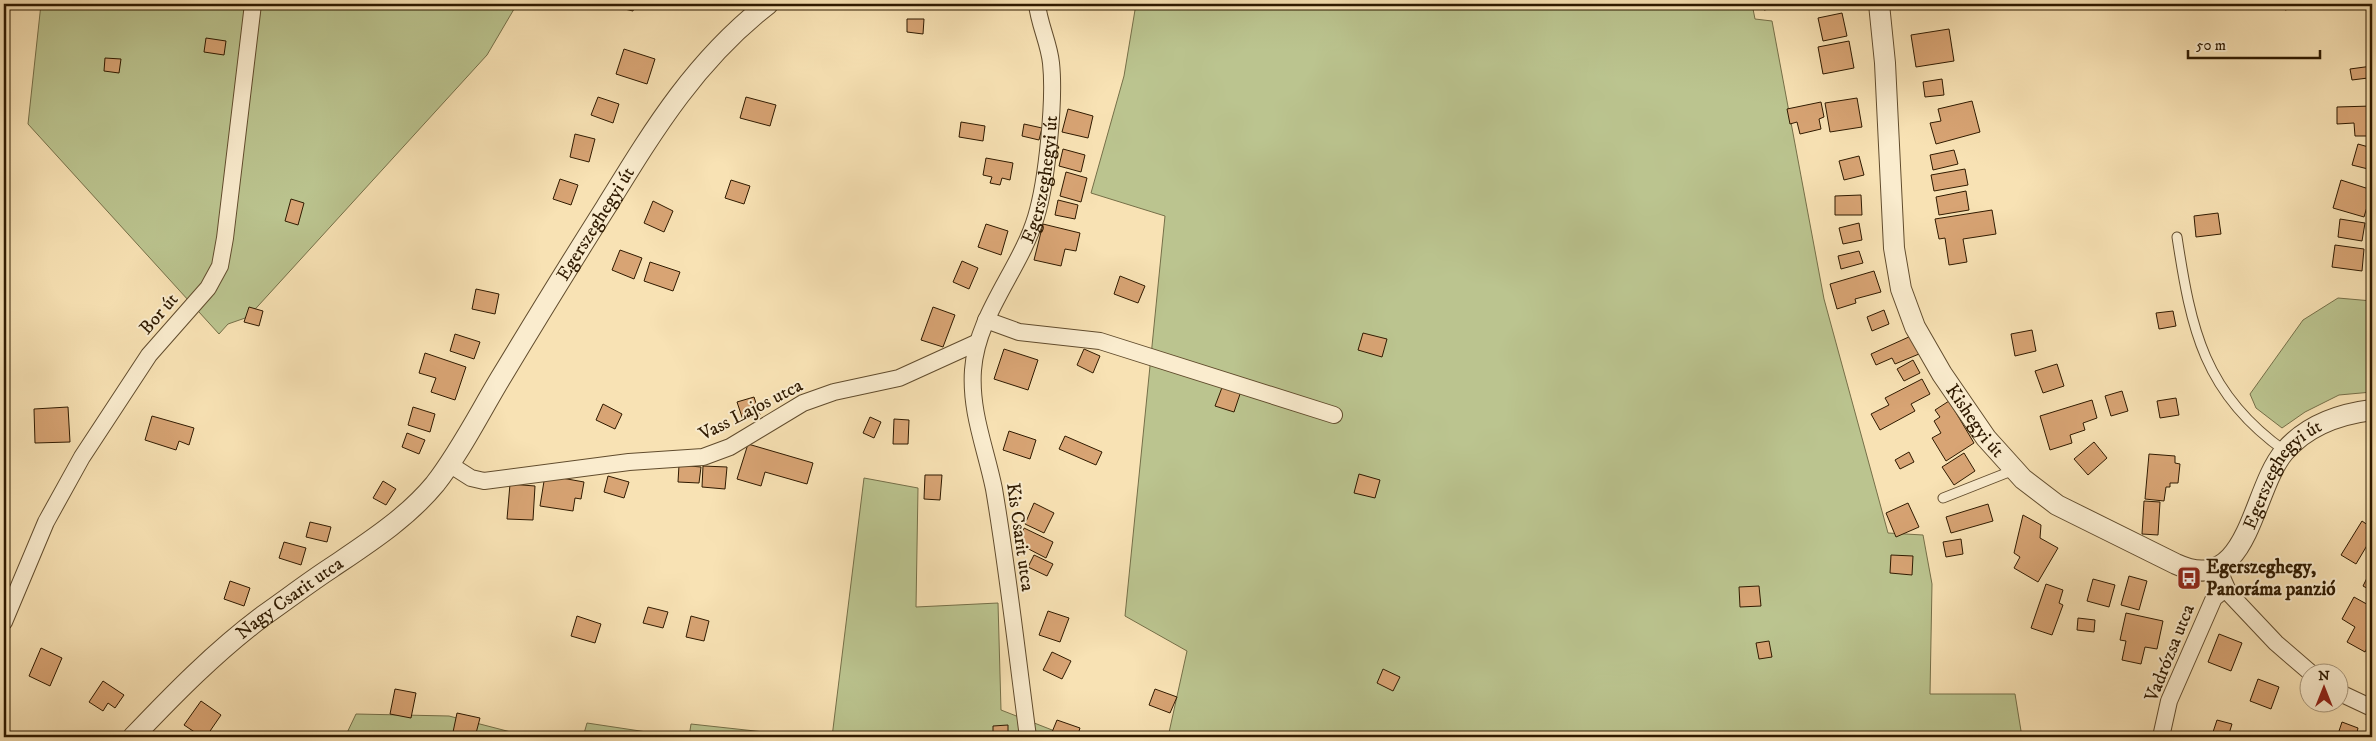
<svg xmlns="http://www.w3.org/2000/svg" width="2376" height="741" viewBox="0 0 2376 741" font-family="'IM FELL DW Pica',serif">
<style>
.green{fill:#bbc48f;stroke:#756f48}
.building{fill:#d8a474;stroke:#2f1a00}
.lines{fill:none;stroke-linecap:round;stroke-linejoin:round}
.service-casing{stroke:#614c2d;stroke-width:11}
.minor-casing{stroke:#614c2d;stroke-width:18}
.tertiary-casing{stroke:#614c2d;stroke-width:22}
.service{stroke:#faecce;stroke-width:9}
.minor{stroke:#faecce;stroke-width:16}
.tertiary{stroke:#faecce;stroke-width:20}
.labels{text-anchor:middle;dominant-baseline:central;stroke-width:4;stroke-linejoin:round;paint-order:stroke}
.street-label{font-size:19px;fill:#2f1a00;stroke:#faecce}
.poi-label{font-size:19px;font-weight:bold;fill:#2f1a00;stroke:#faecce;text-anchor:start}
</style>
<rect width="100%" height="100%" fill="#f8e2b4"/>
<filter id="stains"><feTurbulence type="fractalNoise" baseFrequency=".004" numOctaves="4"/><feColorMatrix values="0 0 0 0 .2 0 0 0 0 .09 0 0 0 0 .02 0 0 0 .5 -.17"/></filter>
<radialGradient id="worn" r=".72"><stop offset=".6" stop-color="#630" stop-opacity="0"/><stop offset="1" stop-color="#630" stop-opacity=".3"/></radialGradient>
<path class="green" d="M41,4h476l-30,51 -239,262 -20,7 -9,10 -191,-210z
M1136,4h616l3,15 17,2 52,278 64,234 35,2 9,49 -2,110h85l7,43h-854l19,-86 -62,-35 40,-400 -74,-23 33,-117z
M2338,298l34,3v91l-33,3 -34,17 -23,16 -26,-20 -6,-14 53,-74z
M864,478l54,10 -2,119 82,-4 3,107 69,27h-238z
M356,714l93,2 81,21h-185z
M587,723l93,14h-97z
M691,724l119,13h-121z"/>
<path class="building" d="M612,4h23l-2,7 -21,-5z
M1763,4h22v2l-21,4z
M2284,4h26l-25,6z
M1842,13l5,23 -24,5 -5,-23z
M907,19h17l-1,15 -16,-2z
M1949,29l5,32 -38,6 -5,-32z
M206,38l20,3 -2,14 -20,-3z
M1849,41l5,27 -31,6 -5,-27z
M624,49l31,10 -8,25 -31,-10z
M105,58l16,1 -2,14 -15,-2z
M2372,66v21h-3l-1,-9 -16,2 -2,-11z
M1942,79l2,16 -19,2 -2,-15z
M598,97l21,7 -6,19 -22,-8z
M746,97l30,8 -6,21 -30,-8z
M1857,98l5,29 -32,5 -5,-29z
M1972,101l8,31 -44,12 -6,-21 11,-2 -3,-12z
M1821,102l3,15 -5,2 2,10 -21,5 -3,-12 -7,2 -3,-15z
M2372,106v30h-17l-1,-13 -17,1v-17z
M1068,109l25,7 -5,22 -26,-6z
M961,122l24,4 -2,15 -24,-4z
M1024,124l18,4 -3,12 -17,-4z
M575,134l20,5 -6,23 -19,-5z
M2358,144l14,4v22l-20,-5z
M1063,149l22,6 -4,17 -22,-6z
M1954,150l4,14 -25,6 -3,-15z
M1859,156l5,19 -20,5 -5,-19z
M986,158l27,5 -3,17 -8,-2 -2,7 -10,-2 2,-6 -9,-2z
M1965,169l3,16 -34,6 -3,-16z
M1066,172l21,6 -6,24 -21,-6z
M560,179l18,6 -7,20 -18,-6z
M731,180l19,6 -6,18 -19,-6z
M2341,180l31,10 -8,27 -31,-9z
M1966,191l3,19 -30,5 -3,-18z
M1861,195l1,20h-27v-19z
M291,199l13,4 -6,22 -13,-4z
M1058,200l20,5 -3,14 -20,-4z
M653,201l20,10 -9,21 -20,-9z
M1992,210l4,24 -33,5 4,23 -18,3 -4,-27 -6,1 -4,-20z
M2218,213l3,21 -25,3 -2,-21z
M2340,219l25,4 -3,18 -24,-4z
M1859,223l3,17 -19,4 -4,-16z
M986,224l22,7 -7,24 -23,-8z
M1043,224l37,9 -4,18 -11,-2 -4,17 -27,-6z
M2335,245l29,4 -2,22 -30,-4z
M620,250l22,8 -8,21 -22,-9z
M1859,251l4,12 -22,6 -3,-13z
M962,261l16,7 -9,21 -16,-7z
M650,262l30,10 -7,19 -29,-10z
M1874,271l7,21 -26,7 1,4 -19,6 -7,-25z
M1120,276l25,10 -7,17 -24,-9z
M476,289l23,5 -4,20 -23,-5z
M249,307l14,4 -4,15 -15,-4z
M933,307l22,8 -12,32 -22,-7z
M1884,310l5,14 -17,7 -5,-14z
M2173,311l3,15 -17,3 -3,-16z
M2032,330l4,21 -21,5 -4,-22z
M1363,333l24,6 -5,18 -24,-7z
M455,334l25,8 -6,17 -24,-8z
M1911,336l8,18 -24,10 -3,-6 -16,7 -5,-11z
M1004,349l34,11 -10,30 -34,-11z
M1084,349l16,7 -7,17 -16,-8z
M425,353l41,14 -11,33 -24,-8 5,-14 -17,-5z
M1913,360l7,13 -16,8 -7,-12z
M2057,364l7,22 -21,7 -8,-22z
M1922,379l8,15 -19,10 4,7 -35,19 -9,-16 18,-9 -4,-7z
M1223,385l18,6 -7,21 -19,-6z
M2122,391l6,20 -17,5 -6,-20z
M754,397l6,18 -17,5 -6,-18z
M2176,398l3,17 -19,3 -3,-17z
M2092,400l5,18 -14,5 2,7 -15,5 2,8 -22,7 -10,-34z
M1949,401l25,42 -28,18 -14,-23 9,-5 -7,-12 6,-4 -5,-7z
M603,404l19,10 -7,15 -19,-9z
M68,407l2,35 -35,1 -1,-34z
M413,407l22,7 -5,18 -22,-7z
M152,416l42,12 -5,17 -10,-4 -3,9 -31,-10z
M870,417l11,5 -7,16 -11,-5z
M894,419l15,1 -1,24h-15z
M1009,431l27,9 -6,19 -27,-9z
M407,433l18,7 -6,14 -17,-7z
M1065,436l37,16 -6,13 -37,-16z
M2094,442l13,16 -19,17 -14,-16z
M748,444l65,19 -6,21 -42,-12 -4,14 -24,-7z
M1909,452l5,10 -14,7 -5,-9z
M1964,453l11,18 -21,14 -12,-18z
M2149,454l26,2v7l5,1 -2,19h-8v4h-4l-2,14 -19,-2z
M679,465l22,2 -2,16 -21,-1z
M703,466l24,1 -2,22 -23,-2z
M1359,474l21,6 -5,18 -21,-5z
M545,475l39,7 -3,17 -6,-1 -2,13 -33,-5z
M925,475h17l-2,25 -16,-1z
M608,476l21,6 -5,16 -20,-6z
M383,481l13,8 -10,16 -13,-7z
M510,484l25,2 -2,34 -26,-1z
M2144,501l16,1 -2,33 -16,-1z
M1034,503l20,10 -10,20 -19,-9z
M1908,503l11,24 -23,10 -10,-24z
M1988,504l5,17 -42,12 -5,-16z
M2023,515l18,10 -1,13 18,10 -20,34 -24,-14 6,-11 -6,-4z
M2362,521l10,7v9l-16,27 -15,-9z
M310,522l21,5 -4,15 -21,-5z
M1024,528l29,14 -7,16 -29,-15z
M1961,539l2,15 -17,3 -3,-15z
M284,542l22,6 -5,17 -22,-7z
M1034,555l19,9 -6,12 -19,-9z
M1891,555l22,1 -1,19 -22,-2z
M2372,568v23l-9,-5z
M2129,576l18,5 -8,29 -18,-5z
M2093,579l22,6 -6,22 -22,-6z
M230,581l20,7 -6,18 -20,-7z
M2046,584l17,6 -4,13 4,2 -11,30 -21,-7z
M1759,586l2,20 -21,1 -1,-20z
M2354,597l18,10v32l-7,13 -18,-10 8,-15 -13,-8z
M648,607l20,5 -5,16 -20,-5z
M1048,611l21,7 -9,24 -21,-7z
M2126,613l37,8 -6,28 -12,-2 -4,17 -19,-4 4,-19 -6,-1z
M577,616l24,8 -6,19 -24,-7z
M691,616l18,5 -5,20 -18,-4z
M2078,618l17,2 -1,12 -17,-2z
M2219,634l23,9 -11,28 -23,-9z
M1769,641l3,16 -13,2 -3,-16z
M41,648l21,10 -12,28 -21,-10z
M1052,652l19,9 -9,18 -19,-9z
M1383,669l17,8 -7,14 -16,-8z
M2258,679l21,8 -8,22 -21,-8z
M103,681l21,14 -9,13 -7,-5 -5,8 -14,-9z
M395,689l21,4 -5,25 -21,-4z
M1155,689l22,8 -7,16 -21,-8z
M201,701l20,14 -15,22h-4l-18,-12z
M457,713l23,5 -5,19h-23z
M1057,720l23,8 -3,9h-27z
M2217,720l15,4 -4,13 -16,-2z
M2342,722l16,6 -2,9h-19z
M1008,725v12h-15v-11z"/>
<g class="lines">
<g class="service-casing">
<path id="service" d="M2177,237c14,92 27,157 108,214
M1943,498l71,-28"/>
</g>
<g class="minor-casing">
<g id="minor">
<path d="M986,320l33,12 81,9 234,74"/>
<path d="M449,464l22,14 13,3 145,-19 74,-5 27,-10 73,-44 31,-11 65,-14 77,-35"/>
<path d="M4,622l42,-100 36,-65 67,-102 59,-67 12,-22 5,-28 28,-234"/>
<path d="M2338,692l34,16"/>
<path id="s1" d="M1028,737c-11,-82 -20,-166 -34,-248 -8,-40 -24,-77 -21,-119 4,-56 47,-100 63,-153 11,-36 19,-117 15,-154 -2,-20 -12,-39 -14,-59"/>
<path d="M2161,737l8,-36 45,-103 11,-9 51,54 36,31"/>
</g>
</g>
<g class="tertiary-casing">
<g id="tertiary">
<path id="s2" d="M1879,4l6,59 9,185 7,41 14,38 27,47 44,64 37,41 34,26 119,59c73,34 75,-73 108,-112 22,-26 56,-38 88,-42"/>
<path d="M2216,569l9,20"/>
<path id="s3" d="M133,737c41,-43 82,-85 130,-121 23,-16 45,-33 68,-48 37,-25 76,-50 104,-84 25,-32 44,-70 65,-105 35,-58 70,-115 106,-172 48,-78 89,-146 162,-203"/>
</g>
</g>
<use href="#service" class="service"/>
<use href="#minor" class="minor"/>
<use href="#tertiary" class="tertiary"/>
</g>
<defs>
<g id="bus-square" transform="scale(1.25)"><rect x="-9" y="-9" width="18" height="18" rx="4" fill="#8f2418" stroke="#faecce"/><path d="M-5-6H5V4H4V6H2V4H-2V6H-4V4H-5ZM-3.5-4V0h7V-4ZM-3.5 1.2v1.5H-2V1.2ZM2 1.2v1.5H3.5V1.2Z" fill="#fff"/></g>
</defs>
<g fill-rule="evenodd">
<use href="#bus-square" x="2189" y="578"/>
</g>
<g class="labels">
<g class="street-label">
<text stroke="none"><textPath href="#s1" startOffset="576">Egerszeghegyi út</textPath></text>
<text stroke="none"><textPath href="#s3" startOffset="701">Egerszeghegyi út</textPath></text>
<text transform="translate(159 314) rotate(-49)">Bor út</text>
<text transform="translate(751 410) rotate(-27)">Vass Lajos utca</text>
<text stroke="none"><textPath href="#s2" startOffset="438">Kishegyi út</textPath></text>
<text stroke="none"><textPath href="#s2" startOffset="848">Egerszeghegyi út</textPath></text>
<text transform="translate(1020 537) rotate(82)">Kis Csarit utca</text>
<text stroke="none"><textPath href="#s3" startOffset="210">Nagy Csarit utca</textPath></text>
<text transform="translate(2170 653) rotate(-68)">Vadrózsa utca</text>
</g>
<g class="poi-label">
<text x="2206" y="567">Egerszeghegy,<tspan x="2206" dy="22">Panoráma panzió</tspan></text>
</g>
</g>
<rect width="2376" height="741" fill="none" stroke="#f8e2b4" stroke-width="20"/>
<rect x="5" y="5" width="2366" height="731" fill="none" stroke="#2f1a00" stroke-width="2.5"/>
<rect x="10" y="10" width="2356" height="721" fill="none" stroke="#2f1a00"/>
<g transform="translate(2324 688)"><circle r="24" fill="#faecce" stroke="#a9987c"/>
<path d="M0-4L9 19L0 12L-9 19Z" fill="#8f2418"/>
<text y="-8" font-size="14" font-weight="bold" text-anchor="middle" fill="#2f1a00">N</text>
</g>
<path d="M2188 50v8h132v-8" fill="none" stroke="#2f1a00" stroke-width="2.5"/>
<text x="2196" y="50" font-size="15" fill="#2f1a00" stroke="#faecce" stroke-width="4" paint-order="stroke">50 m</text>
<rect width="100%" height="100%" filter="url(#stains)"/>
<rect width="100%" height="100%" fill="url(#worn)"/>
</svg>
